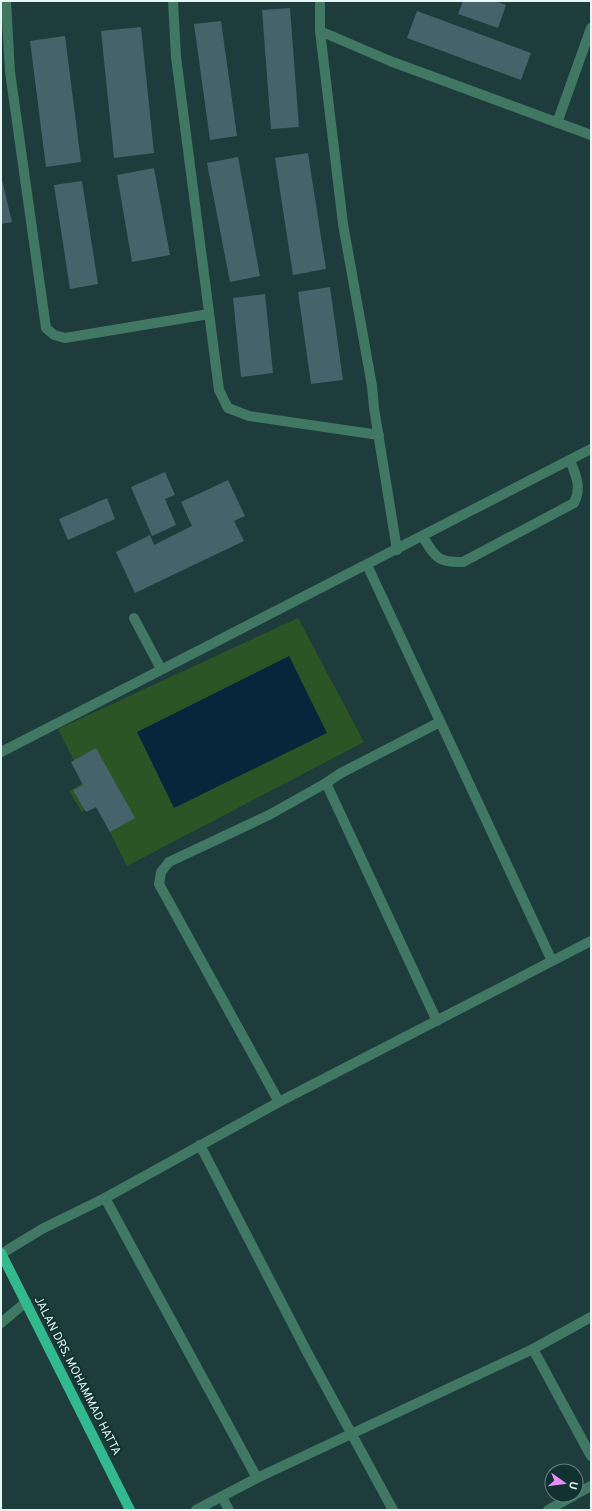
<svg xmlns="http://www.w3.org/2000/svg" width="592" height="1511" viewBox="0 0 592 1511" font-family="Overpass,sans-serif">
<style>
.green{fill:#2c5526}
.water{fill:#06263c}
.building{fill:#46636c}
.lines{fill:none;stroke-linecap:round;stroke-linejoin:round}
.lane{stroke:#407863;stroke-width:10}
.street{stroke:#407863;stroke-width:10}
.primary{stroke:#33b98e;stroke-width:10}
.labels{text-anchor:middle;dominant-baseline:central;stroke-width:4;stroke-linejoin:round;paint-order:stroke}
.street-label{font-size:12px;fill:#e5f6f5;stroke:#123231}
</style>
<rect width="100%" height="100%" fill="#1d3c3b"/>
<path class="green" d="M298,618l66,124 -237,124 -31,-62 -14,8 -13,-21 16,-9 -27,-53z"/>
<path class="water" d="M289,656l38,77 -153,75 -37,-76z"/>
<path class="building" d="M463,1h32l11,4 -8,23 -40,-14z
M290,8l9,119 -28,2 -9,-119z
M417,11l114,42 -10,27 -114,-42z
M221,21l16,115 -27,4 -16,-116z
M141,27l13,126 -40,5 -13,-127z
M65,36l16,126 -35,5 -16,-126z
M308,153l18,116 -33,6 -18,-117z
M238,157l22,119 -30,6 -23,-119z
M154,168l16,87 -38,7 -15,-87z
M1,176l11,46 -11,2z
M82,181l16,103 -28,5 -16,-104z
M330,287l13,93 -32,4 -13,-92z
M265,294l8,79 -32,4 -8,-79z
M165,472l10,23 -10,4 11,26 -24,11 -21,-49z
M228,480l17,36 -11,5 10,20 -109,52 -19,-41 34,-17 4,10 38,-19 -11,-24z
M107,498l8,21 -47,21 -9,-21z
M96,748l39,70 -25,14 -14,-25 -10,5 -13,-22 10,-5 -12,-23z"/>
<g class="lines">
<path class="lane" d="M6,1l4,71 36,256 8,7 11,3 144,-24
M173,1l3,56 43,333 9,18 21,8 130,19
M320,1v30l23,193 29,162 2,22 23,142
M320,31l70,30 201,74
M557,123l34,-95
M423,537c12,20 15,26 40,25l111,-59c8,-16 2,-27 -4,-43
M367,565l185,396
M134,618l27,51
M1,752l590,-303
M437,1021l-111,-238 15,-10 99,-51
M279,1102l-120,-218 2,-12 8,-10 100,-47 57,-32
M200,1145l107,207 86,158
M105,1198l152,280
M1,1254l41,-25 63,-31 174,-96 312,-161
M533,1349l58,107
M576,1494l15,-8
M222,1497l7,13
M196,1510l61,-32 276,-129 58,-32
M548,1510l27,-15"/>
<path class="street" d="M1,1323l25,-21"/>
<path class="primary" d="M1,1253l129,257"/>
</g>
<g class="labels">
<g class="street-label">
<text transform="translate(77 1376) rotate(63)">JALAN DRS. MOHAMMAD HATTA</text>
</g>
</g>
<rect width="592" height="1511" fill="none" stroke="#e5f6f5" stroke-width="4"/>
<g transform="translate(564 1483) rotate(104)"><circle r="19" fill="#123231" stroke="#66807f"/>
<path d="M0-3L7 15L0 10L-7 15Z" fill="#ea8dfc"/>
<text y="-6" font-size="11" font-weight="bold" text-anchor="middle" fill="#e5f6f5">U</text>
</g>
</svg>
